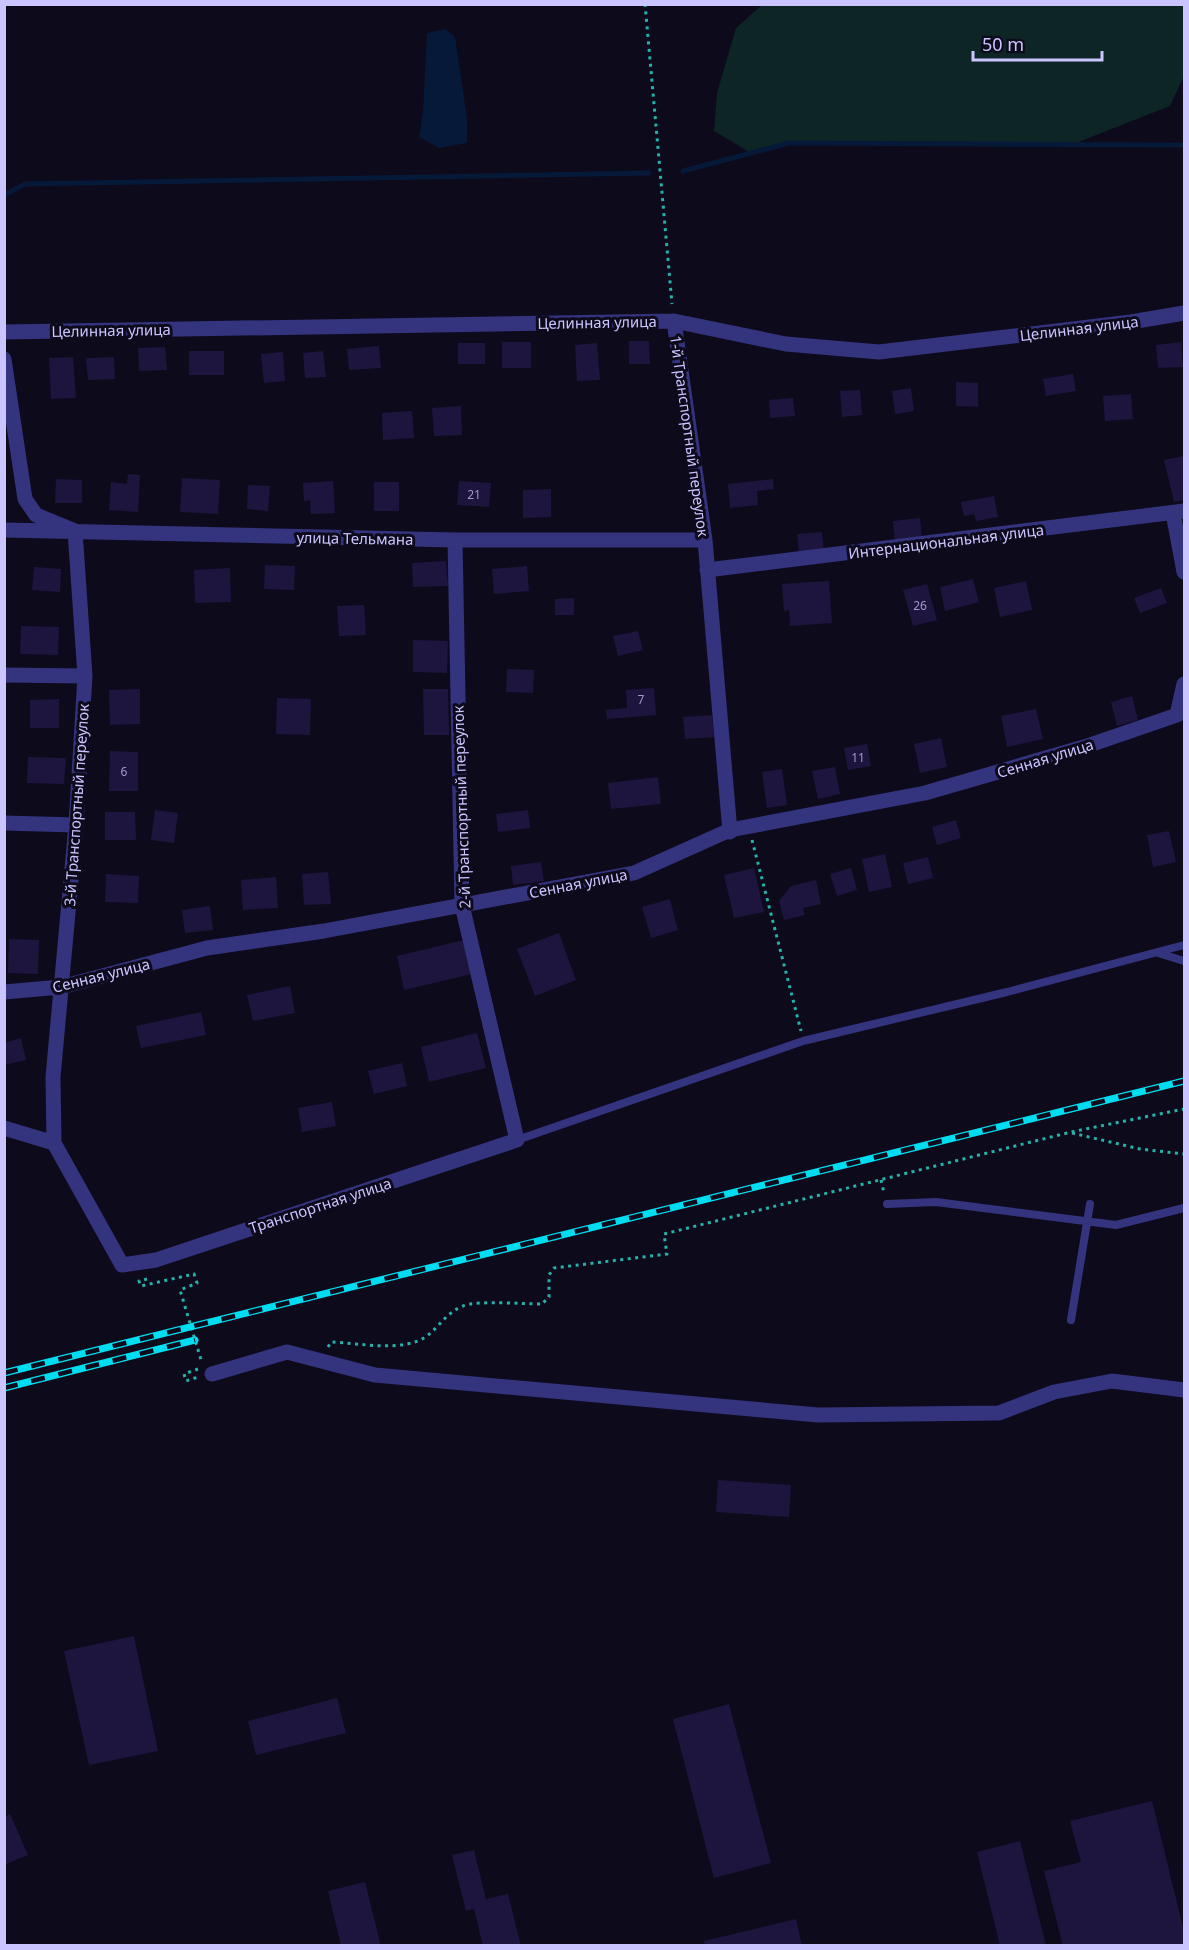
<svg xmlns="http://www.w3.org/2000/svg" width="1189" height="1950" viewBox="0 0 1189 1950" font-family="'Noto Sans',sans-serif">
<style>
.green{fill:#0d2625}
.water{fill:#061939}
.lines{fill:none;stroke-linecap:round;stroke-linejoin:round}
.stream{stroke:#061939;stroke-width:5}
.building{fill:#1d153e}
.path{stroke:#26b2a8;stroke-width:3;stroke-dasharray:3 4.5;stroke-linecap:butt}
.service{stroke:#34337e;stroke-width:8}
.minor{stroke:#34337e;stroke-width:15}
.rail-casing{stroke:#00dcf0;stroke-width:7}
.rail{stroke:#0d0a1c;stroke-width:4.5;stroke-dasharray:14;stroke-linecap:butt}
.labels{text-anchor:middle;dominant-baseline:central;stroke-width:6;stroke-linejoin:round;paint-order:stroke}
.number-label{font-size:12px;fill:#a099cf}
.street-label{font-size:15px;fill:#cbc5ff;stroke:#0d0a1c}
</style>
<rect width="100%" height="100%" fill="#0d0a1c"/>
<path class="green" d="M763,4l421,1v71l-14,30 -102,40 -279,-3 -38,10 -37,-22 3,-38 19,-65z"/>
<path class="water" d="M445,29l10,8 12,82v24l-28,5 -20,-11 4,-24 4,-80z"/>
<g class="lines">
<path class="stream" d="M683,171l106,-28 395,2
M4,195l21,-11 624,-11"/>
</g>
<path class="building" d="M629,341h20l1,23h-21z
M502,342h29v26h-29z
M1181,342l2,25 -25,1 -2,-23z
M458,343h27v21h-27z
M597,343l3,37 -23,1 -2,-36z
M379,346l2,22 -32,2 -2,-21z
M165,347l2,23 -28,1 -1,-23z
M189,351h35v24h-35z
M323,351l3,26 -21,1 -2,-25z
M283,352l2,29 -21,2 -3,-29z
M73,357l3,41 -25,1 -2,-41z
M114,357l1,22 -27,1 -2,-22z
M1073,374l3,17 -30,5 -3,-17z
M956,382l22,1v24l-22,-1z
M911,388l3,23 -19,3 -3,-23z
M860,390l2,25 -20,2 -2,-26z
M1131,394l2,25 -28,2 -2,-25z
M793,398l2,18 -25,2 -1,-18z
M461,406l1,29 -28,1 -2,-28z
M412,411l2,27 -31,2 -1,-27z
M1184,456v44l-10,2 -10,-42z
M128,474l12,1 -2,37 -29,-2 2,-28 16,2z
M182,478l38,2 -2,34 -38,-2z
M56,479l26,1v23h-27z
M773,479l1,10 -17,2 1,14 -28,3 -2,-24z
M333,481l2,32 -24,1 -1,-14 -6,1 -1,-18z
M459,481l32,2 -2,24 -32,-2z
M374,482h25v29h-25z
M248,485l22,1 -2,25 -21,-2z
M551,489v28l-28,1v-28z
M994,496l4,21 -22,4 -2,-7 -10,2 -3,-14z
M920,518l2,21 -27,3 -2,-21z
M822,532l2,20 -25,3 -2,-21z
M446,561l2,25 -35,1 -1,-24z
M265,565l30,1 -1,24 -30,-1z
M527,566l2,25 -35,3 -2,-25z
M34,567l27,2 -1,23 -28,-2z
M230,568l1,34 -36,1 -1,-33z
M973,579l6,23 -34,9 -5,-24z
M829,581l3,42 -42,3 -1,-16 -5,1 -2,-27z
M1026,581l6,29 -32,7 -6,-29z
M927,584l10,36 -24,6 -10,-36z
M1161,588l6,15 -27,10 -6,-15z
M574,598v17h-19v-16z
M364,605l2,30 -27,1 -2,-30z
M21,626l38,1 -1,28 -38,-1z
M638,631l5,19 -25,6 -5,-20z
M413,640l35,1 -1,32 -34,-1z
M507,669l27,1 -1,23 -27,-1z
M654,688l2,27 -49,4 -1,-9 21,-2 -1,-18z
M140,689v35l-30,1 -1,-35z
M423,689h25l1,46h-25z
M1132,696l6,24 -21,6 -6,-24z
M277,698l34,1 -1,36 -34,-1z
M59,699v29h-29v-28z
M1036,709l7,30 -36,8 -6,-31z
M712,715l2,22 -29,2 -2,-22z
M941,738l6,29 -27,6 -6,-29z
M867,744l4,22 -23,4 -4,-22z
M110,751l28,1v39h-29z
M28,757l38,1 -2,26 -37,-1z
M835,767l5,27 -22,5 -6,-28z
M782,769l5,36 -20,3 -5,-36z
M658,777l3,27 -50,5 -3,-26z
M155,810l23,3 -4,30 -23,-3z
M528,810l2,18 -32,4 -2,-18z
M105,812h30l1,28h-31z
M956,820l5,18 -24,7 -5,-18z
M1169,831l7,31 -23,5 -6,-32z
M885,854l7,33 -23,5 -7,-33z
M928,857l5,21 -25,6 -5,-21z
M541,862l3,19 -31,4 -2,-19z
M754,868l10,44 -30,6 -10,-43z
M851,868l6,22 -20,6 -7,-22z
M328,872l3,32 -27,1 -2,-31z
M106,874l33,2 -1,27 -33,-1z
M276,877l2,31 -35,2 -2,-30z
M816,880l5,24 -18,4 2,7 -21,5 -5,-19 12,-15z
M670,899l8,31 -27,8 -9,-31z
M210,906l3,24 -28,3 -3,-23z
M559,933l17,47 -41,16 -18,-47z
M9,939l30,1 -1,34 -30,-1z
M464,940l8,34 -68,16 -7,-34z
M290,986l5,27 -42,8 -6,-26z
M201,1012l5,23 -65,13 -5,-22z
M477,1033l9,35 -57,14 -8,-35z
M21,1038l5,22 -22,5v-22z
M402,1063l5,23 -33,8 -6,-23z
M332,1102l4,24 -34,6 -4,-24z
M718,1480l73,5 -2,32 -73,-5z
M134,1636l24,115 -69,14 -25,-114z
M337,1698l9,35 -90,22 -8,-34z
M729,1704l42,159 -57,15 -41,-159z
M1152,1801l32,130v15h-121l-19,-75 37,-9 -11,-41z
M10,1814l18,41 -24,10v-48z
M1020,1841l26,105h-46l-23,-94z
M474,1850l12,49 22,-5 13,52h-38l-9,-37 -8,2 -14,-56z
M365,1882l16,64h-40l-13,-55z
M796,1919l6,27h-97l-1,-5z"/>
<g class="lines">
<path class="path" d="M645,4l27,300
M752,840l49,191
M1072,1133l68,16 44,5
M881,1180l3,13
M147,1279l-8,2 2,5 53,-12 3,9 -17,7 22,73
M328,1347l3,-5c28,1 72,11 96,-6 13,-10 20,-24 36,-30 15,-6 60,-2 79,-2l7,-7v-22l5,-7 113,-14 -3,-20 407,-102 113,-23
M198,1369l-14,5 2,7 12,-4"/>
<path class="service" d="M1158,953l26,8
M517,1140l286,-99 204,-49 177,-47
M887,1204l49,-2 180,23 68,-17
M1071,1320l19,-116"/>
<path class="minor" d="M674,321l31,219 25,292
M4,332l670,-11 112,23 93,8 252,-30 53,-9
M4,359l21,140 11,16 39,16 10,145 -9,149 -23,252 1,66 68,122 34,-5 361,-120 -55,-235 -7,-365
M1173,513l11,59
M4,530l451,10h250
M707,570l477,-59
M4,675l81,1
M4,823l72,2
M4,992l57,-5 146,-39 117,-17 310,-58 96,-43 195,-37 159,-46 93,-32 7,-31
M4,1128l50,15
M212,1374l75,-22 88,23 443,40 181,-2 55,-21 58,-11 72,9"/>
<g class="rail-casing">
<path id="rail" d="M4,1373l1180,-292
M4,1388l191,-48"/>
</g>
<use href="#rail" class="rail"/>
</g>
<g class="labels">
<g class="number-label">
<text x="474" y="494">21</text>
<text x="920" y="605">26</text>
<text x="641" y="699">7</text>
<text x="858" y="757">11</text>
<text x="124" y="771">6</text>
</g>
<g class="street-label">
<text transform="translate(597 322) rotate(-1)">Целинная улица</text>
<text transform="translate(1079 328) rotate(-7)">Целинная улица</text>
<text transform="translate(111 330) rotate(-1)">Целинная улица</text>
<text transform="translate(690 436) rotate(82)">1-й Транспортный переулок</text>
<text transform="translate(355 538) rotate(1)">улица Тельмана</text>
<text transform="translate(946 541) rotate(-7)">Интернациональная улица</text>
<text transform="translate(1045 758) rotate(-17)">Сенная улица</text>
<text transform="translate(76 805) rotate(-86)">3-й Транспортный переулок</text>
<text transform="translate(461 807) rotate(-92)">2-й Транспортный переулок</text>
<text transform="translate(578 883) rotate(-11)">Сенная улица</text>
<text transform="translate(101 975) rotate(-14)">Сенная улица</text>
<text transform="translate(320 1205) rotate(-18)">Транспортная улица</text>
</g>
</g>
<rect width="1189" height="1950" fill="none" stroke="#cbc5ff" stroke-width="12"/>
<path d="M973 51v9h129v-9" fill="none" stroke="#cbc5ff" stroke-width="3"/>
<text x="982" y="51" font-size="18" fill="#cbc5ff" stroke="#0d0a1c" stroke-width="4.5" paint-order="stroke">50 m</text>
</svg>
